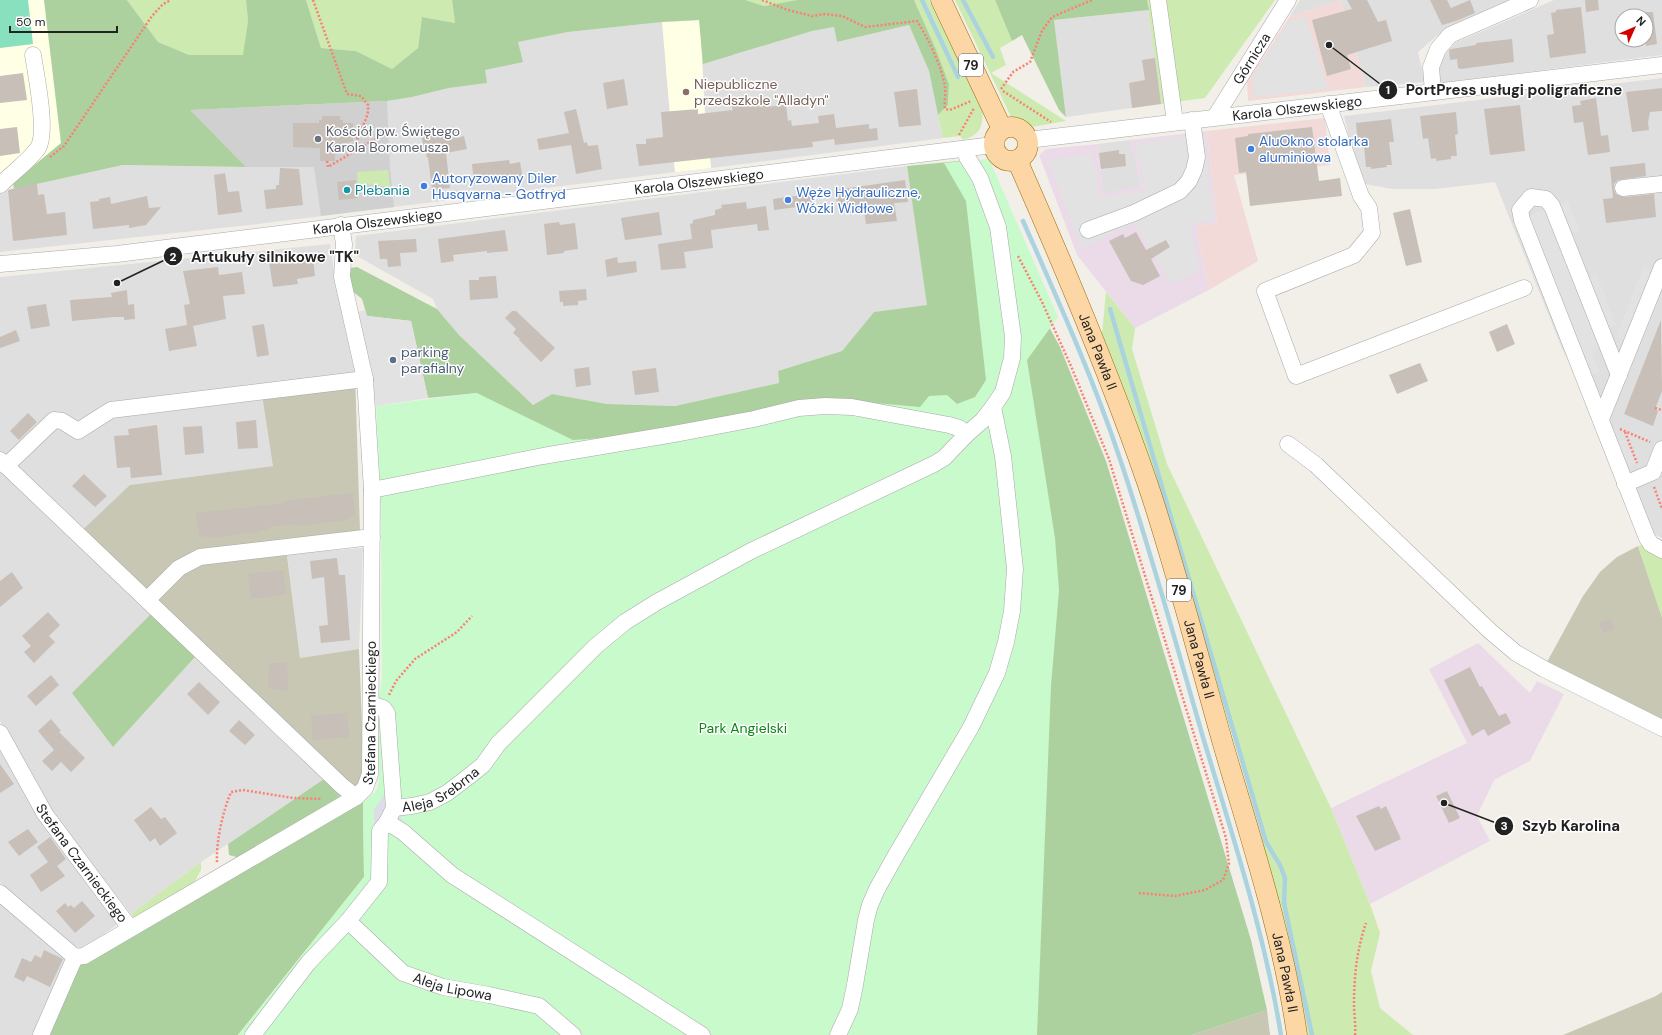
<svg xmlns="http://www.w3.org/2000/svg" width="1662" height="1035" viewBox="0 0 1662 1035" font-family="'DM Sans',sans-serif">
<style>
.residential{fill:#e0dfdf;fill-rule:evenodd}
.commercial{fill:#f2dad9}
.industrial{fill:#ebdbe8}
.education{fill:#ffffe5}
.religious{fill:#d0d0d0}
.construction{fill:#c7c7b4}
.grass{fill:#cdebb0}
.forest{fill:#add19e}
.park{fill:#c8facc}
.pitch{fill:#88e0be}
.parking{fill:#e2e2e2}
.plaza{fill:#dddde8}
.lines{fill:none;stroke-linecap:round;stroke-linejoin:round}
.stream{stroke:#aad3df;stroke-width:4.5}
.building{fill:#c7bfb8}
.minor-casing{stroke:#a9a9a9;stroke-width:17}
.major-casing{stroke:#a06b00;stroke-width:21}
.path{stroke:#fa8072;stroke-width:2.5;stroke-dasharray:2 2;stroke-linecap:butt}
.minor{stroke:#fff;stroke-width:16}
.major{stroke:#fcd6a4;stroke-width:20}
.education-dot{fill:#8d6e63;stroke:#fff;stroke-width:1.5}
.worship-dot{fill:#6b7280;stroke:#fff;stroke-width:1.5}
.shop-dot{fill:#3f7fe0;stroke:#fff;stroke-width:1.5}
.culture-dot{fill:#0f9aa8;stroke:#fff;stroke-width:1.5}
.service-dot{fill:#5c6f8a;stroke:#fff;stroke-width:1.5}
.labels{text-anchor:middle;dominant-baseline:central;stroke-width:3;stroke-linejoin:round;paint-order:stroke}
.shield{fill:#fff;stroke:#646464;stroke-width:1}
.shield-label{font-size:13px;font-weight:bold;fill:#222}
.street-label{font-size:14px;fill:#222;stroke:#fff}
.education-label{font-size:14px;fill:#785e54;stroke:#fff;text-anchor:start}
.worship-label{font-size:14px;fill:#5b616d;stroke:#fff;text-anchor:start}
.shop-label{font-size:14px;fill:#366cbe;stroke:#fff;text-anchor:start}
.culture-label{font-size:14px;fill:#0d838f;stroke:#fff;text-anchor:start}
.service-label{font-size:14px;fill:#4e5e75;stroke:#fff;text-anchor:start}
.park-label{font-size:14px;fill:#0c8416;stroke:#fff}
.leader{fill:none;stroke:#222;stroke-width:1.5}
.callout-dot{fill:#222;stroke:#fff;stroke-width:1.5}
.mark-label{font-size:12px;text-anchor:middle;font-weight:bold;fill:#fff}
.callout-label{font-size:15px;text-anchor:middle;font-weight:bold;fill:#222;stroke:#fff;stroke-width:3;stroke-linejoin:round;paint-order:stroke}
</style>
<rect width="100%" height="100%" fill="#f2efe9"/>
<path class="residential" d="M1300,0h41l-51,16z
M1341,0h169l-64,28 -28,24 7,30 -59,5z
M1554,0h108v55l-222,28 -3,-11 6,-15 12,-14zM1622,16h24v24h-24z
M1149,10l12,94 -95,13 -12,-97z
M700,20l34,35 77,-24 23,-4 3,15 72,-17 20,46 14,67 -232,30 -3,-32 -42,-66 9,102 -426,53 -249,27v-60l123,-27 122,2 142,-66 25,-4 37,-9 38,-5 -3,-13 33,-28 51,-10 94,-10z
M1662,78v460l-10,-5 -91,-187 -66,-164 -60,7h-43l-27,-5 -10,-21 -11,-47z
M1130,140l12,47 -39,7 -5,-50z
M907,166l21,139 -54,7 -32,39 -64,20 1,12 -104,23 -68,-2 -55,-10 -19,11 -74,-70 -22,-26 -4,-10 -78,-44 1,-19z
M330,244l7,47 18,83 -82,92 -143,19 24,126 -41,135 82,-89 129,122 -123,83 -70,52 -81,-104 -50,-89v-444z
M363,548l-4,101 -59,9 -13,-104z
M0,747l119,176 -33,25h-7l-5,-2 -74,-63z
M0,901l66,56 -33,78h-33z"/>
<path class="commercial" d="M1341,0l25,87 -118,14 -1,-19 43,-66z
M1325,118l5,47 -96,10 24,86 -49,29 -13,-64 21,-3 -10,-92z"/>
<path class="industrial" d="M1207,131l10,92 -21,3 13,64 -74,38 -58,-73 -38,-100 7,-6 52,-5 5,49 39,-6 -12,-47z
M1478,643l52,50 7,-12 27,13 -34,67 -36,19 -17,36 13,25 -120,63 -39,-96 136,-65 -38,-74z"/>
<path class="education" d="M0,0h44l17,143 -48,40 -13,-7z
M700,20l5,93 6,55 -36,4 -13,-150z"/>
<path class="religious" d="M387,101l3,67 4,39 -73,9 -7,-49h-68l-57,-57z"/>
<path class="construction" d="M355,374l5,157 -75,9 15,118 59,-9 5,125 -4,11 -20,12 -16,-18 -249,-242 55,-52 143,-19 -12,-78z
M1638,546l24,71v103l-115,-58 36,-66 17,-24 17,-15z
M1662,992v43h-99l93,-39z
M1267,1010l3,25h-78z"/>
<path class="grass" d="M127,0h119l2,21 -4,34h-56l-30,-13z
M306,0h146l3,23 -33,-6 -4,31 -26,21 -36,-18 -35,-3z
M745,0h52l-33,6z
M914,0h15l53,109c2,17 -2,26 -19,31l-3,-4 -17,2 -5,-23 10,-10 1,-21 -14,-37z
M955,0h40l17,41 -12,7 6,17 -15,8 75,48 -34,6h-9l-10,-6z
M1147,0h128l-70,98 -44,6z
M388,170l2,17 -32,-4 -1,-11z
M1106,292l29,36 -3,21 35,115 164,344 39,96 10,29 -9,38 9,37 33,27h-109l-7,-53 -37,-152 -92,-313 -66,-184z
M1646,544l16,7v66l-24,-71z
M201,862v8l-8,15 -57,35 -5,-6z"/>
<path class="forest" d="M44,0h83l31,42 31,13h54l5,-34 -2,-21h60l15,48 35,3 36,18 26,-21 4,-31 33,6 -3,-23h293l19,6 33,-6h117l21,47 14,37 -1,21 -10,10 -9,-44 -20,-46 -72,17 -3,-15 -22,4 -109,33 -4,-44 -37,2 -94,10 -50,10 5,20 -38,8 2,13 -38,5 -37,9 -25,4 -197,9 56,57 -123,-2 -109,24 -1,-6 48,-40z
M995,0h152l2,10 -95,10 12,97 -7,-7 -37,-75 -10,6z
M959,161l101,186 46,114 145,479 16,70 -75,25h-350l-365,-642 -49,5 -17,-77 -44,-5 -5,-17 -11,-9 -3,-15 2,-7 7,-1 80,42 22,26 74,70 19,-11 55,10 68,2 104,-23 -1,-12 64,-20 32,-39 53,-7 -20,-139z
M154,611l41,46 -82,90 -41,-54z
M324,779l16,18 -100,61 -11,-3 -1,-11z
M363,802l1,75 -126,158h-188l29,-69z"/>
<path class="park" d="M989,159l69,158 -31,43 28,178 4,52 -8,96 -14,349h-799l126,-158 -1,-75 13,-11 2,-5 1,-13 -2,-62 5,-34 -1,-176 -5,-95 101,-13 96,47 73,-5 196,-35 78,7 9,-11 18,-1 10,9 18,-7 11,-17 -20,-179 -22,-38z"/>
<path class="pitch" d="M0,0h28l5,44 -33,4z"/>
<path class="parking" d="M1305,16l23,73 -74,8 -1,-21 36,-55z
M1204,134l10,86 -23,3 8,47 -28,15 -36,-62 -54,25 -33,-88 44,-6 8,43 46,-6 -11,-48z
M1568,201l12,30 -10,3 -12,-29z
M1547,209l54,139 -9,5 8,19 -10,4 -63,-159z
M1643,267l11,4 -28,69 -10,-3z
M1597,275l19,50 -9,4 -20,-50z
M365,310l2,6 44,5 17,77 -52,8 -21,-93z
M1625,439l11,24 -10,4 -10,-24z"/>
<path class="plaza" d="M386,783l18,31 -3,3 1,5 -11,8 -17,10v-30l10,-15z"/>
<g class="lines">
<path class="stream" d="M922,0l36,77
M963,0l30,57
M1023,221c34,77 69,154 96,235 32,95 58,192 86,288 29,96 60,192 76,291
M1110,309l156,533 14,23 5,13 -1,25 28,132"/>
</g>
<path class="building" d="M1347,0h20l11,22 8,-2 6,21 -45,14 4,14 -24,7 -15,-56 40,-11z
M1430,0h17l4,8 19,-8 5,13 -19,8 -14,4z
M1585,0h13l1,10 -13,2z
M1581,7l5,46 -36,5 -3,-23 7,-1 -3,-21 5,-1v-2z
M1646,12h7l4,32 -11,2z
M1512,39l2,23 -53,7 -3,-1 -1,-9 -7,1 -1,-10 2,-1 25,-4v-2z
M1155,58l6,46 -29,4 -3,-25 16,-3 -3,-20z
M23,73l4,27 -27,3v-27z
M624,79l4,26 -21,4 -4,-26z
M1662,88v23l-12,1 -2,10 1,8 -17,2 -6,-40z
M917,89l4,36 -22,2 -5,-35z
M765,98l1,9 20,-2 2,16 3,-1 1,6 27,-3 -1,-7 16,-2 2,14 33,-4v5l8,-1 1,12 -43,5 -1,-6 -22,3 1,5 -174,19 -3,-22h10v-5l17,-2 -2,-25 37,-3v5l35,-4 -1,-4 10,-2v-2z
M1596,98l5,38 7,-1 2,17 -22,3 -5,-33 -9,1 -2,-17 9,-1 -1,-4z
M1520,105l5,46 -35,4 -6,-46z
M576,109l8,34 3,-1 1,4 10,-1 4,24 -26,5 -5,-29 -32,5 -2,-11 32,-6 -5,-21z
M1456,112l2,22 -3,1 2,21h-6v3l-15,2v-3l-5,1 -3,-21 -5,1 -3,-23z
M322,116h18v4h3v3h10v18l-9,2v5h-9v13h-15v-13l-27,-1v-24h26v-3h3z
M1391,119l3,23h-5l3,23h-6l1,2 -16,2v-2h-5l-2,-22 -6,1 -2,-23z
M17,127l3,26 -20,3v-27z
M1312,127l7,54 21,-3 2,18 -92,10 -4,-34 -7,1 -4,-35 13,-2v-2z
M457,131l1,7 6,-2 3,13 -21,4 4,35 -18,2 -4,-33 -1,1 -6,-22z
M1119,150v4h6l1,12 -25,3 -2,-16z
M509,160l1,4 10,-2 3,17 -49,5 -2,-20z
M1645,163l1,13 -28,4 -4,4v5l2,5 8,3 30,-3 2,23 -50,6 -3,-24 10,-1 -3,-31z
M280,168l19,1 4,36 -37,4 -2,-19 12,-1v-4h3z
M225,173l3,19 11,-1 3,21 -24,3 -4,-40z
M356,180l2,18 -19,2 -2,-18z
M905,180l3,22 -14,1 3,18 -31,3 -2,-13 -16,2v-4l-10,1 -3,-20z
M37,183l1,12 6,-1 3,20 18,-2 2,23 -54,6 -5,-51z
M810,194l2,11 -38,5 -1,-11z
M147,196l2,12 12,-1 -15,18 -17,3v-3l-36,4 -3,-27 9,-1v-2l11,-2 1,7z
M746,202l1,7 19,-3 3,24 -11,1 -1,-7 -46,6 2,18 -29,4 2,16 -25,2 -3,-26 34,-5 -2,-15 3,-1v-3l22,-5v-5l7,-2 -1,-3z
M1410,209l12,53 -16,4 -13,-53z
M659,212l3,23 -37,5 -4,-22z
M559,222l1,3 15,-2 3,26 -14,2v2l-17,2 -3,-31z
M505,230l3,21 -21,2v-2l-34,4 1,6 -13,2 -3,-24z
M1136,232l10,18 20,-10 4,7 -19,12 9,17 -17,9 -12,-4 -22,-40 14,-7 2,4z
M416,239l1,13 -17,1 1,13 -13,1 -1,-8h-7l-2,-18z
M313,257l2,19 -18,3 1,5 -25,3 -4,-25z
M617,257l1,6 18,-2 1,11 -30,5 -2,-17z
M218,267l1,8 23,-3 3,22 -22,2 3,23 -33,7 4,20 -28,5 -4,-22 22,-4 -3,-20 6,-1 -7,-33z
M496,276l2,22 -28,2 -1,-20h10v-3z
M586,289l1,11 -9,1v4l-15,1v-4h-3l-1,-11z
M127,290l1,15 6,-1 1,15 -11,1v-3h-10l-42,4 -2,-21 42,-3 -1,-4z
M46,304l4,22 -19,3 -4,-22z
M512,311h4l39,37 -14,14 -22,-22 1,-1 -7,-6 3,-4 -11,-11z
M1661,320l1,71 -7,18 3,2 -5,15 -29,-12z
M264,324l5,31 -12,2 -5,-31z
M1507,324l8,20 -18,8 -8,-20z
M16,330l4,11 -20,7v-11z
M1420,363l8,18 -31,13 -8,-19z
M589,367l2,18 -15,2 -2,-18z
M656,368l3,24 -24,3 -3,-24z
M28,413l9,9 -18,18 -9,-9z
M256,420l2,28 -20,1 -2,-27z
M157,425l5,50 -31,3 -1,-11 -13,1 -3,-32 15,-1 -1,-6z
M202,426l2,27 -19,2 -2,-28z
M84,474l23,22 -12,11 -23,-21z
M353,493l2,23 -9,2 1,2 -51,6 -1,-2 -27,3v2l-9,1v2l-51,6v-2l-9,1 -3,-24 88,-10 -1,-2z
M337,558l2,17h6l5,65 -29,3 -2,-17 9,-1 -4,-48 -12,2 -2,-18z
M283,570l3,24 -18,4h-17l-3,-24z
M12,572l11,16 -23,19v-26z
M48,612l12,13 -11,11 6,6 -21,21 -10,-11 7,-6 -9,-10z
M1610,619l4,10 -11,4 -4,-10z
M269,663h18l1,28 -20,-3z
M1470,667l10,20 2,-1 17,30 7,-3 5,10 -23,13 -4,-7 -12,7 -28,-56z
M51,675l8,10 -23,21 -9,-10z
M199,682l21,20 -12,13 -21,-21z
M347,713l2,24 -36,3 -2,-24z
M51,719l10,12 -2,1 26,26 -14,14 -10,-10 -9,9 -10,-10 12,-11 -16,-19z
M239,720l16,15 -10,10 -16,-14z
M0,764l14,20 -14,9z
M1447,791l13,27 -11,5 -13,-27z
M1379,806l2,3 5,-3 15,33 -26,12 -19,-35z
M151,807l10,12 4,-2 12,16 -17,13 -5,-8 -5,4 -16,-22z
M28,829l10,13 -19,14 -11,-14z
M50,837l16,22 -9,7 8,10 -24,16 -11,-17 18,-13 -11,-15z
M82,901l13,15 -20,17 -19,-22 9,-8 3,4 3,-2 3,3z
M44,950l19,9 -13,28 -23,-11 -3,6 -10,-5 8,-19 9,4 4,-7 6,3z"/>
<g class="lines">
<g class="minor-casing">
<g id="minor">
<path d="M1158,0l17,122"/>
<path d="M1433,92l-2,-25 7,-18 12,-14 80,-35"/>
<path d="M1328,104l33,92 8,12 3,25 -18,22 -89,36 31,85 228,-88"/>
<path id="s1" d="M1215,117l73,-117"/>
<path id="s2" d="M1028,140l634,-75"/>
<path d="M0,185c12,-12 28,-23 38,-37 10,-16 -2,-73 -5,-93"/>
<path d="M1623,188l39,-4"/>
<path d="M1088,230l46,-17 46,-22 9,-10 5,-11 3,-13 -5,-37"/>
<path id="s3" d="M0,264l117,-10 876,-109"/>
<path d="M1619,375l-67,-169 -6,-7 -15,-2 -11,13 2,10 125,318 4,6 11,6"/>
<path d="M1601,419l61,-152"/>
<path d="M1288,444l28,21 174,166 26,22 28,16 118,59"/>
<path d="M0,460l342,326 14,11"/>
<path d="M6,466l48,-46 8,1 16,10 33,-21 254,-31"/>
<path d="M1625,484l28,-12 9,-23"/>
<path d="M372,490l171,-34 131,-22 80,-15 45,-11 26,-2 27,1 97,18 10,3 8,6"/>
<path d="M147,600l32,-32 21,-11 172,-20"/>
<path id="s4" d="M0,733l45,81 85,114"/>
<path id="s5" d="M394,808l18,-2 18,-4 17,-9 21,-16 15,-12 15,-21 98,-98 29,-24 32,-20 94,-51 183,-87 10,-6 23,-24 16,-14 10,-13 10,-15 9,-34 1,-21 -15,-110 -18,-49 -13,-21"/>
<path d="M387,822l16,10 49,43 250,160"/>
<path d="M0,893l75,64"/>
<path d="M348,921l31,-39 1,-51 7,-9 7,-14 -7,-95 -4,-5 -12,-4"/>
<path id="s6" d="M75,957l9,-1 272,-159 9,-9 5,-14 2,-284 -7,-111 -23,-102 2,-33 -3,-19"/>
<path d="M41,1035l34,-78"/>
<path id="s7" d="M253,1035l55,-72 40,-42 55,52 40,14 46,8 50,11 34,29"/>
<path d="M838,1035l12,-26 5,-24 11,-65 4,-15 7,-16 19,-34 75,-128 26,-54 9,-31 6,-31 3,-42 -12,-113 -10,-49"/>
</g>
</g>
<g class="major-casing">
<g id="major">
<path d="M941,0l61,129"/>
<circle cx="1011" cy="144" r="17"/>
<path id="s8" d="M1017,160c47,106 92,212 130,322 29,86 51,174 76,262 28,96 60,192 74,291"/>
</g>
</g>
<path class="path" d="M313,0l34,94 14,2 7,9c2,16 -14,29 -12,45
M762,0l26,10 24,6 13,-2 17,2 23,11 52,-6c11,17 25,46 28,66 1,7 -1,15 0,22l5,1 21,-9
M1001,89l12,-17 17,-10 12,-31 10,-14 40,-17
M1003,91l48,31
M959,135l15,-27
M50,157l14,-11 88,-130 11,-12 8,-4
M327,161l1,6 47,-28
M1018,256l24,46 29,64 38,93 117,379 3,26 -6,16 -18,10 -30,6 -36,-3
M1655,408l7,2
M1620,429l30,13
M1625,432l12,31
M1654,487l8,22
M389,695l7,-14 19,-22 42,-27 15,-16
M217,862c-1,-21 6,-51 14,-70l12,-2 50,8 29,1
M1355,1035c1,-10 -1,-21 -1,-31 0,-28 3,-55 12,-81"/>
<use href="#minor" class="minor"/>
<use href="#major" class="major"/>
</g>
<circle class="education-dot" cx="686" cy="92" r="4"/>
<circle class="worship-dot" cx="318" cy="139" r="4"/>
<g class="shop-dot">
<circle cx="1251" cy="149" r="4"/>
<circle cx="424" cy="186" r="4"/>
<circle cx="788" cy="200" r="4"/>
</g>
<circle class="culture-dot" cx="347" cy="190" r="4"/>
<circle class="service-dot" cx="393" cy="360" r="4"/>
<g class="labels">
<g class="shield">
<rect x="959" y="54" width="24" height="22" rx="3"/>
<rect x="1167" y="579" width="24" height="22" rx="3"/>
</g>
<g class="shield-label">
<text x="971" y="65">79</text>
<text x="1179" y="590">79</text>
</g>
<g class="street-label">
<text stroke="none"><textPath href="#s1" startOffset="69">Górnicza</textPath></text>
<text stroke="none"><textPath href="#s2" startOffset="271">Karola Olszewskiego</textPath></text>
<text stroke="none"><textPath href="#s3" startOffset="704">Karola Olszewskiego</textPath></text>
<text stroke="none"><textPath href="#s3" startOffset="380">Karola Olszewskiego</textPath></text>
<text stroke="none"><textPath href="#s8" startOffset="208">Jana Pawła II</textPath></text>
<text stroke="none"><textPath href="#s8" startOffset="532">Jana Pawła II</textPath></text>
<text stroke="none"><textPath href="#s6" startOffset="413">Stefana Czarnieckiego</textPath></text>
<text stroke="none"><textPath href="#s5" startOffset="51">Aleja Srebrna</textPath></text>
<text stroke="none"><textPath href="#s4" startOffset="154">Stefana Czarnieckiego</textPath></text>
<text stroke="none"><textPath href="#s8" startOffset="857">Jana Pawła II</textPath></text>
<text stroke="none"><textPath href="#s7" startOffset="276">Aleja Lipowa</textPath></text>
</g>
<g class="education-label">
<text x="694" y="84">Niepubliczne<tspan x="694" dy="16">przedszkole "Alladyn"</tspan></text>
</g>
<g class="worship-label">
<text x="326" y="131">Kościół pw. Świętego<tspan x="326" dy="16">Karola Boromeusza</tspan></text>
</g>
<g class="shop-label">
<text x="1259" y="141">AluOkno stolarka<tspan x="1259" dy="16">aluminiowa</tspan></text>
<text x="432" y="178">Autoryzowany Diler<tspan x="432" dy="16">Husqvarna - Gotfryd</tspan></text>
<text x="796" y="192">Węże Hydrauliczne,<tspan x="796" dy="16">Wózki Widłowe</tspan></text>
</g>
<g class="culture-label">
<text x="355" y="190">Plebania</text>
</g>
<g class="service-label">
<text x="401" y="352">parking<tspan x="401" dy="16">parafialny</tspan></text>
</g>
<g class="park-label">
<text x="743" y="728">Park Angielski</text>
</g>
</g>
<path class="leader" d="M1329 45L1388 90M117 283L173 256M1444 803L1504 826"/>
<g class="callout-dot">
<circle cx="1329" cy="45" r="4"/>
<circle cx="117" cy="283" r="4"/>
<circle cx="1444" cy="803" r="4"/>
<circle cx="1388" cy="90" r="10"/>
<circle cx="173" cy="256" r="10"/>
<circle cx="1504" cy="826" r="10"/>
</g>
<g class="mark-label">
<text x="1388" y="94">1</text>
<text x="173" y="261">2</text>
<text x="1504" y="830">3</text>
</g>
<g class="callout-label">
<text x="1514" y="95">PortPress usługi poligraficzne</text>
<text x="275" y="262">Artukuły silnikowe "TK"</text>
<text x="1571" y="831">Szyb Karolina</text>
</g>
<g transform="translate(1634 28) rotate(45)"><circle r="19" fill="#ffffff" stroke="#a7a7a7"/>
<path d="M0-3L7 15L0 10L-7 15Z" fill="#d40000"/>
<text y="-6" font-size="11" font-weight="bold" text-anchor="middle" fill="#222222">N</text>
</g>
<path d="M10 26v6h107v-6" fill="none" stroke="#222222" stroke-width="2"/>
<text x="16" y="26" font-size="12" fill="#222222" stroke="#ffffff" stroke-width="3" paint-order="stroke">50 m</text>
</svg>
